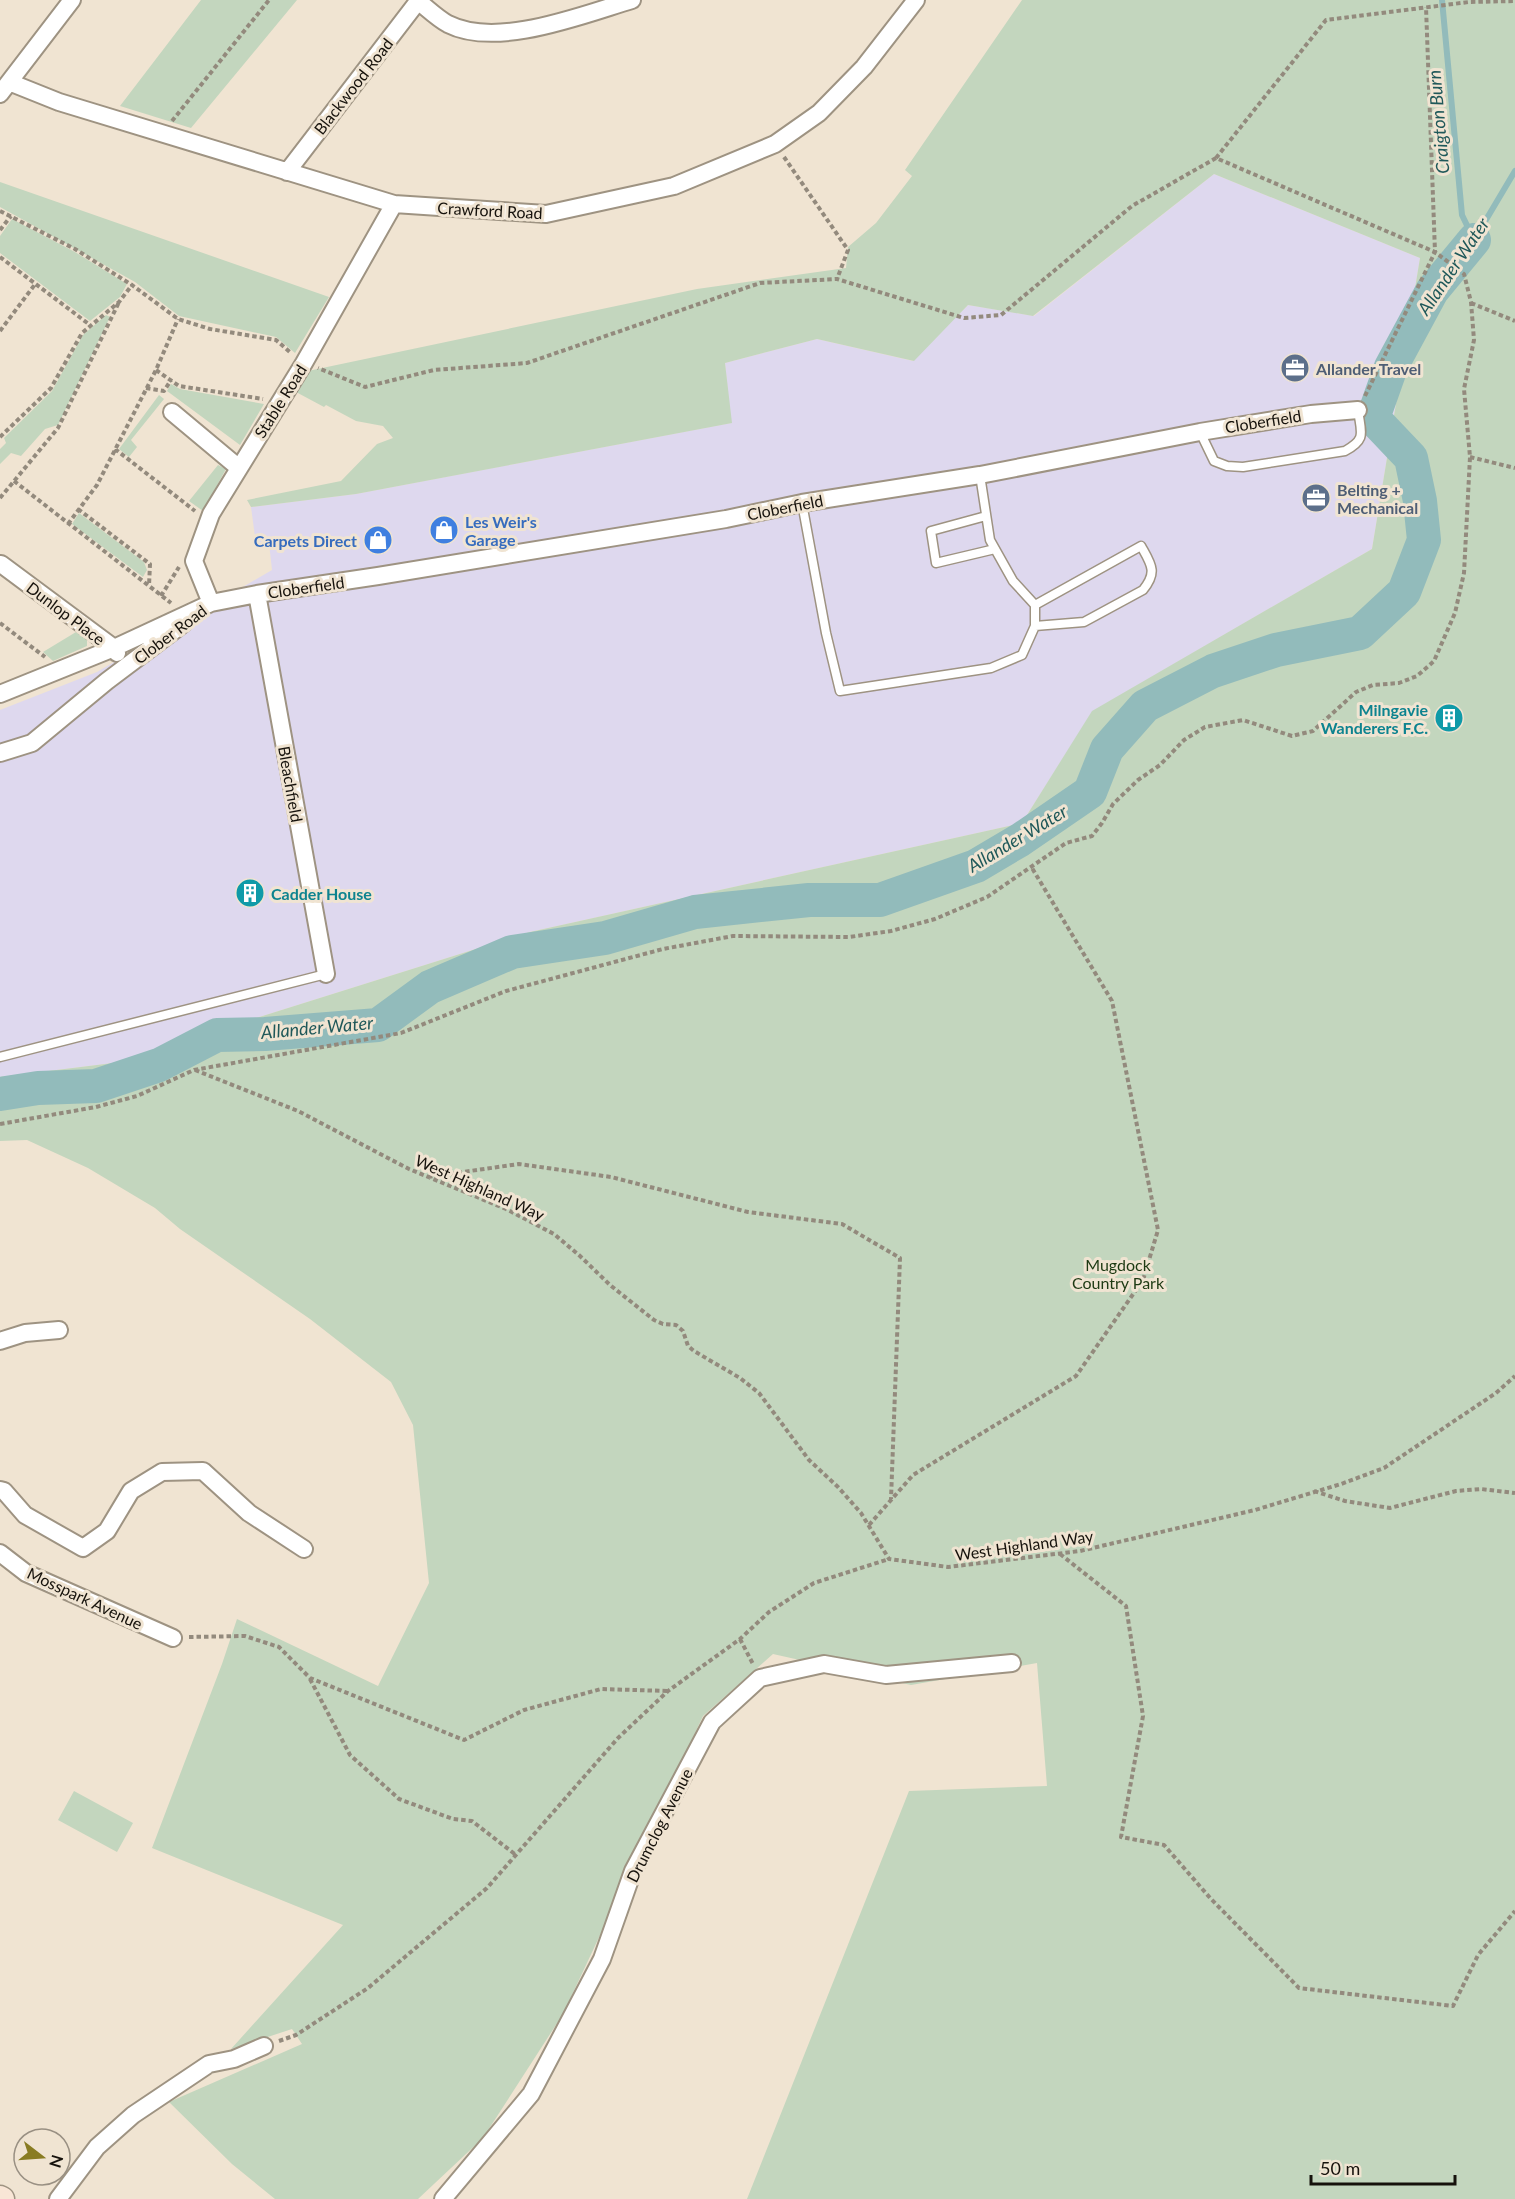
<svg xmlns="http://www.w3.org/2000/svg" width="1515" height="2199" viewBox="0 0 1515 2199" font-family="Lato,sans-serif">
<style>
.industrial{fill:#ded8ee}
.green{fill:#c3d6be}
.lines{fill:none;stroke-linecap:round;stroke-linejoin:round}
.stream{stroke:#92bbbb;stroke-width:6}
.river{stroke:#92bbbb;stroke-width:34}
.lane-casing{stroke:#9e9382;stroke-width:11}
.street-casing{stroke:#9e9382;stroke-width:20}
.secondary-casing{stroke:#9e9382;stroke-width:27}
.path{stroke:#938a7d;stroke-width:4;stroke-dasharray:4.5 3;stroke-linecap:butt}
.lane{stroke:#fff;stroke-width:8}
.street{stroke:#fff;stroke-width:16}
.secondary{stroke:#f9e6d6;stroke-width:24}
.labels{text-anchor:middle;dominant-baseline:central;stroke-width:6;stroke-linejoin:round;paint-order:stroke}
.street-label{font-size:16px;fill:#16120c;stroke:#f0e4d2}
.service-label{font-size:16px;font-weight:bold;fill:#4e5e75;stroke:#f0e4d2;text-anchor:start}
.shop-label{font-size:16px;font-weight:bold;fill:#366cbe;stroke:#f0e4d2;text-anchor:start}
.culture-label{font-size:16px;font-weight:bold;fill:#0d838f;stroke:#f0e4d2;text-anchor:end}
.park-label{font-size:16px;fill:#1d3a13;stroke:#f0e4d2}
.water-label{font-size:18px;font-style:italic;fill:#1f5859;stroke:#f0e4d2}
</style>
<rect width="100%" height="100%" fill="#f0e4d2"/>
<path class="industrial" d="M1214,174l206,84 -48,291 -279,162 -71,112 -492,109 -417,131 -113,14v-367l97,-38 175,-102 -3,-27 -13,1 -5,-37 105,-13 375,-71 -6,-60 92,-24 96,22 55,-56 66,11z"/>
<path class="green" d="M201,0h96l-106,128 -71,-22z
M1022,0h493v2199h-768l162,-408 138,-5 -10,-123 -126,22 -138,-31 -70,62 -140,298 -80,124 -65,61h-143l-43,-35 -63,-62 133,-58 -10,-15 -61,20 112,-124 -191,-77 70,-184 15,-45 141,67 51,-103 -16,-158 -22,-43 -81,-63 -130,-90 -25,-21 -67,-40 -61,-28 -27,1v-64l113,-14 417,-131 492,-109 70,-112 280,-162 48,-291 -206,-84 -181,142 -65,-11 -54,56 -97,-22 -92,24 7,60 -376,71 -105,13 -4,-7 94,-19 36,-37 16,-6 -10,-12 -27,-5 -30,-16 -2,2 -28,-15 12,-21 389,-82 149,-21 2,-21 28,-24 36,-47 -7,-6z
M0,182l329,115 -34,56 -19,-16 -97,-21 -44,-34 -135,-75z
M12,219l63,33 52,32 -7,13 -30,24 -90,-68v-17z
M106,315l4,2 -52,108 -13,4 -24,27 -10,-3 -11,11v-15l6,-6 -2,-5 48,-47 31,-56z
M171,384l9,5 84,15 -24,41 -73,-54z
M159,395l5,4 -33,41 6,7 -8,10 -10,-8z
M218,465l8,4 -23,42 -14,-10z
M79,513l65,49 3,8 -4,7 -71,-53z
M81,629l6,7v10l-34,15 -10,-9z
M74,1791l59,32 -16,29 -59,-32z"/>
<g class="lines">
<path class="stream" d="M1442,0l20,215 12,25
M1474,240l41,-69"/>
<path class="river" d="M0,1094l38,-6 58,-2 63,-21 58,-30 48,-1 113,-9 52,-38 82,-35 93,-14 90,-26 114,-12h71l96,-34 44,-26 70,-48 17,-43 38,-43 68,-35 63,-21 84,-17 44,-41 20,-52 -4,-39 -9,-43 -38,-40 18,-51 41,-76 42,-51"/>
<g class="lane-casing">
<path id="lane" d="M1200,432l14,29 13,5 16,1 102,-16c22,-12 16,-18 13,-41
M802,503l24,130 14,58 151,-23 31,-13 13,-29v-21l-22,-24 -23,-41 -10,-65
M986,516l-55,15 5,32 59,-14
M1035,626l49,-4 59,-32c15,-18 8,-26 -2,-44l-106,59
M0,1057l326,-83"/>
</g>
<g class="street-casing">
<path id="street" d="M418,1c9,7 19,17 30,23 49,25 134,-9 184,-24
M9,82l50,20 335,102 152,10 128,-28 101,-42 44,-31 45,-46 52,-67
M0,94l72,-94
M287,172l132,-172
M172,412l67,56
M1,564l113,84 3,5
M257,594l69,380
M211,603l-17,-42 17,-47 93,-151 90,-159
M0,694l114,-46 97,-45 46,-9 121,-18 348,-57 76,-16 178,-28 220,-43 111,-18 47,-4
M0,753l32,-10 75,-62 77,-58
M0,1341l25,-8 34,-3
M0,1490l4,1 21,24 58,33 24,-17 24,-40 31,-19 41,-1 46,42 55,36
M0,1553l26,20 147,65
M58,2199l39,-52 36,-32 76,-51 25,-5 30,-13
M443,2199l88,-105 71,-135 31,-88 79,-149 48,-44 64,-14 62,11 126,-12"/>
</g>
<g class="secondary-casing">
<path id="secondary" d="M0,2198l2,1"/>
</g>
<path class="path" d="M172,121l97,-121
M784,157l64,93 -11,29
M1216,158l110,-138 143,-18 46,-1
M0,211l75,38 57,36 46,34 32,10 66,11 15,13
M0,230l11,-14
M0,257l90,68
M1471,303l44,18
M0,331l36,-48
M156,370l23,16 84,13
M146,388l18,3 7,-11
M1365,396l70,-144 -9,-245
M0,437l51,-49 31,-55 37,-31 13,-17
M115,449l80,62
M1470,457l45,11
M14,481l157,122
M0,498l58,-70 61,-126
M78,509l72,55 -1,22
M68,524l29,-39 59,-115 22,-51
M161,596l18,-29
M0,623l45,34
M195,1070l103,41 111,58 97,40 48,25 26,22 30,29 44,35 9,4 13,1 7,6 5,15 6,5 46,27 19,15 50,67 29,27 23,26 28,46 59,8 132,-16 175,-41 86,-26 43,-16 112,-75 19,-17
M0,1124l96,-17 41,-11 57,-26 207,-37 105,-42 157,-42 70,-13 116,1 42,-6 44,-12 52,-22 79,-54 26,-7 10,-13 11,-19 25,-24 22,-15 24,-25 21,-13 38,-7 49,16 21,-5 43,-39 17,-7 26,-2 18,-7 17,-15 21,-48 9,-40 6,-116 -6,-68 10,-49 -3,-38 -7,-28 -29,-22 -219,-94 -84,48 -131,109 -37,3 -127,-39 -77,4 -233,80 -93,7 -69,17 -47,-19
M428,1177l91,-13 92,13 137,35 94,12 58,34 -9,241
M1314,1491l31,10 45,7 66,-17 25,-2 34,4
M869,1525l44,-50 163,-99 67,-96 15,-50 -46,-229 -80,-133
M1060,1554l66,52 17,110 -22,121 43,8 47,54 88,89 154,18 25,-51 37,-44
M189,1637l56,-1 34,11 31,31 154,62 60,-30 77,-21 67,2
M740,1639l13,25
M310,1679l40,76 49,44 54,20 19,2 44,34
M279,2041l17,-6 72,-47 119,-100 131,-150 50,-47 72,-52 29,-27 45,-29 75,-24"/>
<use href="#lane" class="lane"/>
<use href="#street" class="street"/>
<use href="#secondary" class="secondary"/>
</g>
<defs>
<g id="office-disc" transform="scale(1.5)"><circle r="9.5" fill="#5c6f8a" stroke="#f0e4d2"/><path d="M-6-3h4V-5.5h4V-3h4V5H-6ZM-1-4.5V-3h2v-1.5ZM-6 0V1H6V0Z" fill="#fff"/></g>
<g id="shop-disc" transform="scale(1.5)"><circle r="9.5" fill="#3f7fe0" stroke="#f0e4d2"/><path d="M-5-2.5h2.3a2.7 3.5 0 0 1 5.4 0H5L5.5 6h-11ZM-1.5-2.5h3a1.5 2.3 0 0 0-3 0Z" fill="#fff"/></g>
<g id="building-disc" transform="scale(1.5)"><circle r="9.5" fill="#0f9aa8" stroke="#f0e4d2"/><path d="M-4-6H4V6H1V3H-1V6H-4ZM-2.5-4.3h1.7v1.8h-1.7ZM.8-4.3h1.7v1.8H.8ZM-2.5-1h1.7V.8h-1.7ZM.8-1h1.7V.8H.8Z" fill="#fff"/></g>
</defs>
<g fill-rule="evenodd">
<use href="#office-disc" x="1295" y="368"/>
<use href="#office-disc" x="1316" y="498"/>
<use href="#shop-disc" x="444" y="530"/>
<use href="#shop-disc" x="378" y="540"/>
<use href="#building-disc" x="1449" y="718"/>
<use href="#building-disc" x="250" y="893"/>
</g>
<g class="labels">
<g class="street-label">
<text transform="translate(353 86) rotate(-52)">Blackwood Road</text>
<text transform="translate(490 210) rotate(3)">Crawford Road</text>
<text transform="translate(280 401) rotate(-58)">Stable Road</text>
<text transform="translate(1263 421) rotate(-9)">Cloberfield</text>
<text transform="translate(785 507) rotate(-11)">Cloberfield</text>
<text transform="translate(306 587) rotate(-8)">Cloberfield</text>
<text transform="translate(66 613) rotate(37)">Dunlop Place</text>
<text transform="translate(170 634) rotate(-37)">Clober Road</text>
<text transform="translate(291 784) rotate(80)">Bleachfield</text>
<text transform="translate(480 1187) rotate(24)">West Highland Way</text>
<text transform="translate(1024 1545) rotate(-8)">West Highland Way</text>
<text transform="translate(85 1598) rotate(25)">Mosspark Avenue</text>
<text transform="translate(659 1825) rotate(-63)">Drumclog Avenue</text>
</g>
<g class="service-label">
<text x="1316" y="368">Allander Travel</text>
<text x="1337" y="489">Belting +<tspan x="1337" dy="18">Mechanical</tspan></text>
</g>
<g class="shop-label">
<text x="465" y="521">Les Weir's<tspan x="465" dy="18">Garage</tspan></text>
<text x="357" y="540" text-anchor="end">Carpets Direct</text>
</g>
<g class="culture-label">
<text x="1428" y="709">Milngavie<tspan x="1428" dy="18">Wanderers F.C.</tspan></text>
<text x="271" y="893" text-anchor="start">Cadder House</text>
</g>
<g class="park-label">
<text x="1118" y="1264">Mugdock<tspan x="1118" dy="18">Country Park</tspan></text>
</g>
<g class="water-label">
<text transform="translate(1438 122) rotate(-95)">Craigton Burn</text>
<text transform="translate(1453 266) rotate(-56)">Allander Water</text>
<text transform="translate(1017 838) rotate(-31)">Allander Water</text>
<text transform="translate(317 1027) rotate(-5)">Allander Water</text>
</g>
</g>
<g transform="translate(42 2157) rotate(107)"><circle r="28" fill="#f0e4d2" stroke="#999083" stroke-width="1.5"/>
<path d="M0-4.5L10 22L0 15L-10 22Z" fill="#897c22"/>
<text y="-9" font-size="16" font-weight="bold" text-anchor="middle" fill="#16120c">N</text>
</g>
<path d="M1311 2175v9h144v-9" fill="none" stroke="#16120c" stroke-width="3"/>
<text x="1320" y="2175" font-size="18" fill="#16120c" stroke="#f0e4d2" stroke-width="4.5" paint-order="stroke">50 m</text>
</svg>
